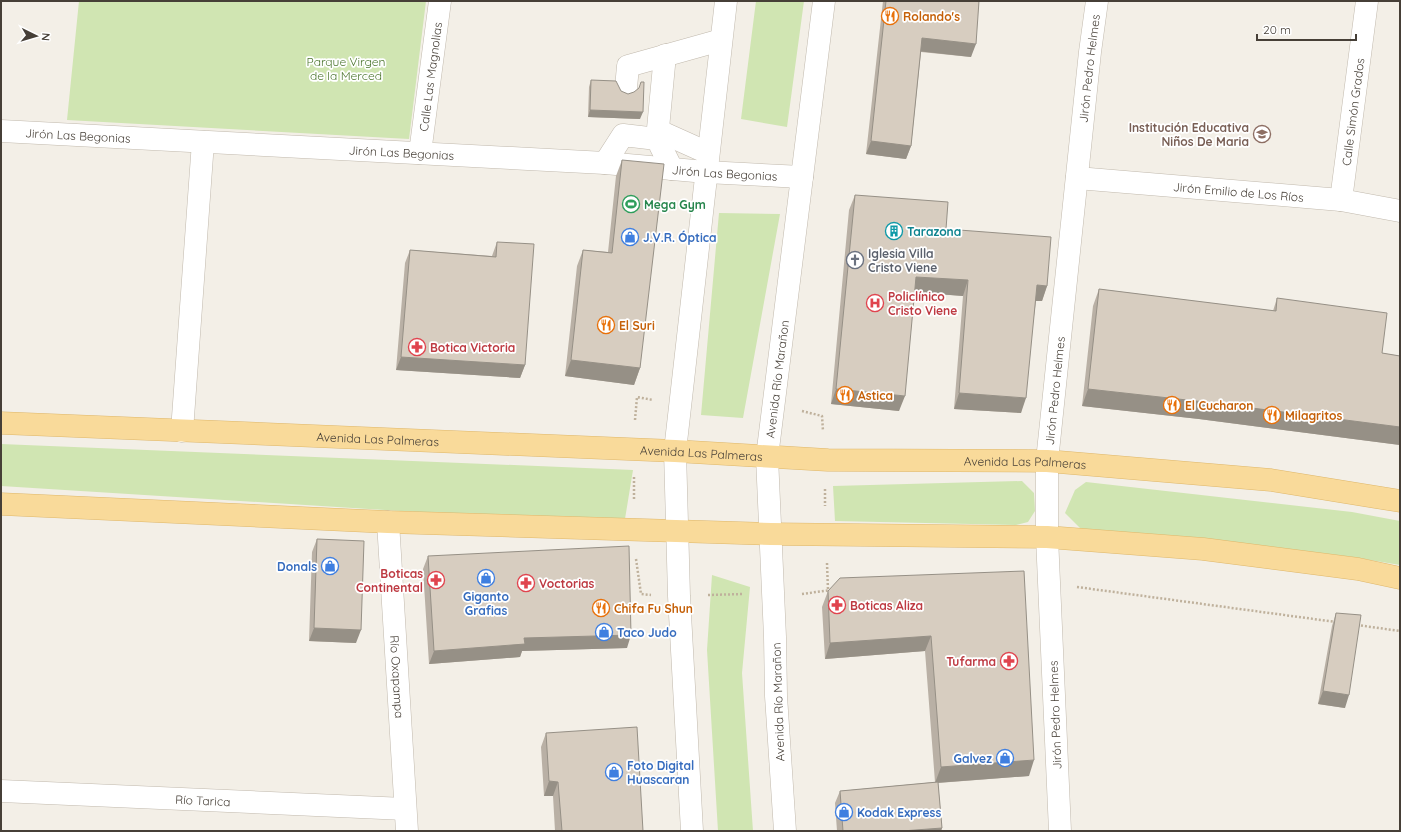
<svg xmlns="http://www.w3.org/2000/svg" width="1401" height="832" viewBox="0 0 1401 832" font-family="Quicksand,sans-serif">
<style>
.green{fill:#d0e5b2}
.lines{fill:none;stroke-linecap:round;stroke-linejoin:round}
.minor-casing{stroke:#c1b9ad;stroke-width:23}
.major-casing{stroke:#deb76b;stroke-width:23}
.path{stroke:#bfb19c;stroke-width:2.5;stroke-dasharray:2 2;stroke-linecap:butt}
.minor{stroke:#fff;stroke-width:22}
.major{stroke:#f9da9a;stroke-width:22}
.wall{fill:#b9b0a5}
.shaded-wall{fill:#969086}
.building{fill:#d7cdc0;stroke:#969086}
.labels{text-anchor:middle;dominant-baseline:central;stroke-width:3.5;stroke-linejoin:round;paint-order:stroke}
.food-label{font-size:12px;font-weight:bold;fill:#c56008;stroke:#fff;text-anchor:start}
.park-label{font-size:12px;fill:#4b752d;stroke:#fff}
.street-label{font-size:12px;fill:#463f37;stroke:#fff}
.education-label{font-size:12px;font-weight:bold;fill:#785e54;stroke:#fff;text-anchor:end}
.leisure-label{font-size:12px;font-weight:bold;fill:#27864d;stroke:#fff;text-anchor:start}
.culture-label{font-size:12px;font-weight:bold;fill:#0d838f;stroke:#fff;text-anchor:start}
.shop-label{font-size:12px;font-weight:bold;fill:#366cbe;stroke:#fff;text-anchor:start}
.worship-label{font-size:12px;font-weight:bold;fill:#5b616d;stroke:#fff;text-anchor:start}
.health-label{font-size:12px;font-weight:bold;fill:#be3a42;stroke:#fff;text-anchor:start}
</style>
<rect width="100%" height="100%" fill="#f3efe7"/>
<path class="green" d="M79,1h347l-17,138 -342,-19z
M756,1h48l-17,126 -46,-8z
M719,213l61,1 -37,204 -42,-3z
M1,444l632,26 -9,55 -623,-39z
M1022,481l12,12 1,18 -7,11 -12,3 -181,-4 -2,-35z
M1086,482l266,30 48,9v44l-48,-8 -131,-16 -139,-11 -17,-17 10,-23z
M712,575l38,12 -8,86 11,158h-35l-11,-181z"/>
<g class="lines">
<g class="minor-casing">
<g id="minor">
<path d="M626,88l2,-22 93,-26"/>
<path id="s1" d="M1,131l604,32 101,9 96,5"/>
<path d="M659,131l49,22"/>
<path d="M657,139l8,-84"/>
<path id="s2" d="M420,153l20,-152"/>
<path d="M605,163l18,-28 34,4 15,30"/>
<path id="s3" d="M1077,178l264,22 59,11"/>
<path id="s4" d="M1341,200l26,-199"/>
<path d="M182,431l21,-289"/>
<path id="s5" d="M388,522l19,309"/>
<path id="s6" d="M1,791l404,18"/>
<path d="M692,831l-13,-235 -4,-145 51,-450"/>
<path id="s7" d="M785,831l-9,-135 -1,-59 -8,-180 57,-456"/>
<path id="s8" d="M1060,831l-13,-294v-76l43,-409 7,-51"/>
</g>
</g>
<g class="major-casing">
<g id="major">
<path id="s9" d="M1,423l674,28 153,9 219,1 224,19 129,21"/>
<path d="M1,504l387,18 383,12 276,3 156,12 155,20 42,9"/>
</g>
</g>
<path class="path" d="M802,411l20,5 1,15
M635,420l2,-23 16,3
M634,477v23
M825,489v17
M636,559l5,35 10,1
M827,563l1,27
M1077,587l259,35
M802,594l29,-4
M708,595l36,-1
M1357,625l43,6"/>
<use href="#minor" class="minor"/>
<use href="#major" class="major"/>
</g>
<path class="wall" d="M883,1h96l-8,56 -50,-5 -10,94 -5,13 -40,-5z
M591,80l49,39 -52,-2 1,-30z
M622,160l18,208 -6,17 -69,-9 12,-110 6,-16 25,2 8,-76z
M855,195l91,34 101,57 -5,15h-6l-15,112 -67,-4 9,-113 -49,-4 -15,119 -68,-7 18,-194z
M497,242l28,123 -5,13 -124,-8 9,-107 5,-13 82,6z
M1099,289l174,22 4,-13 105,55 18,3v89l-201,-26 -117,-13 11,-100z
M317,539l39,104 -47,-2 3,-89z
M428,556l199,92 -105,3 -2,6 -91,7 -6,-95z
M1024,571l5,205 -91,7 4,45 -1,3h-104l-2,-28 5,-12 95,-9 -10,-131 -100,8 -3,-52 6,-16z
M1336,613l9,95 -27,-4 14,-78z
M546,733l97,98h-88l-2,-35h-9l-3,-49z"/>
<path class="shaded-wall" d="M922,38l54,6 -5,13 -54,-6z
M590,110l53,2 -3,7 -52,-2z
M871,141l40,5 -5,13 -40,-5z
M916,277l52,3 -5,16 -53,-4z
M1037,285l10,1 -5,15h-11z
M401,357l124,8 -5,13 -124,-8z
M571,360l69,8 -6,17 -69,-9z
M836,389l69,7 -6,15 -68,-7z
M1088,389l117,13 195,25v18l-201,-26 -117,-13z
M959,393l67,5 -5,15 -67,-4z
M314,628l47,2 -5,13 -47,-2z
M631,635l-4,13 -105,3 -2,6 -91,7 5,-13 90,-13z
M931,636l-6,15 -100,8 5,-16z
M1323,691l26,4 -4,13 -27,-4z
M1034,760l-5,16 -94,7 6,-16z
M549,781l9,1 -5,14h-9z
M942,828l-1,3h-39z"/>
<path class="building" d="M886,1h93l-3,43 -54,-6 -11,108 -40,-5z
M591,80l25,1 5,10 7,3 6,-2 5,-4 2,-6h3l-1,30 -53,-2z
M622,160l42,4 -24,204 -69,-8 12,-110 29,3z
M855,195l93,7 -2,27 105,8 -4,49 -10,-1 -11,113 -67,-5 9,-113 -52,-3 -11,119 -69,-7z
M497,242l37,2 -9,121 -124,-8 9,-107 86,7z
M1099,289l177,22 1,-13 110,15 -5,40 18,3v71l-195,-25 -117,-13z
M317,539l47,2 -3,89 -47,-2z
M629,546l2,89 -107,3 1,6 -91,7 -6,-95z
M1024,571l10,189 -93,7 -10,-131 -101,7 -2,-52 12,-13z
M1336,613l25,2 -12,80 -26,-4z
M637,727l6,104h-81l-4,-49 -9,-1 -3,-48z
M938,782l4,46 -40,3h-59l-3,-40z"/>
<defs>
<g id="restaurant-ring" transform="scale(0.9)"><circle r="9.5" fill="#fff" stroke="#e8710a" stroke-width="1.5"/><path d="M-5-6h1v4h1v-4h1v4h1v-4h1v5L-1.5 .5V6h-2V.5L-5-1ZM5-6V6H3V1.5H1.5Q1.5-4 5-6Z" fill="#e8710a"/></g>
<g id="school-ring" transform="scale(0.9)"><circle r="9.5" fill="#fff" stroke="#8d6e63" stroke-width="1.5"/><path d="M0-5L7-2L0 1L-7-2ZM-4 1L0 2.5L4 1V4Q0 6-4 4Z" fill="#8d6e63"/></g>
<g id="stadium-ring" transform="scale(0.9)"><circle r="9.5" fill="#fff" stroke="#2e9e5b" stroke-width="1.5"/><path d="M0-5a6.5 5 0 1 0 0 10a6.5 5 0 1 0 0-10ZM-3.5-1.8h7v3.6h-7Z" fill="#2e9e5b"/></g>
<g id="building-ring" transform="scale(0.9)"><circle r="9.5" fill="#fff" stroke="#0f9aa8" stroke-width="1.5"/><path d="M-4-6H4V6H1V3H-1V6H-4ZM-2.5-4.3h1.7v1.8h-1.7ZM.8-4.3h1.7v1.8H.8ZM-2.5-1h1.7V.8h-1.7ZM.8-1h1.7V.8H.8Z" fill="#0f9aa8"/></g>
<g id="shop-ring" transform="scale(0.9)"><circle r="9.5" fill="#fff" stroke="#3f7fe0" stroke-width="1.5"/><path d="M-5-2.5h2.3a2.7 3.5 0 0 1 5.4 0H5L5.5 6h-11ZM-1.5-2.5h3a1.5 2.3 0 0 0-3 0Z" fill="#3f7fe0"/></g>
<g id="church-ring" transform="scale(0.9)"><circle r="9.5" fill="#fff" stroke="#6b7280" stroke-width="1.5"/><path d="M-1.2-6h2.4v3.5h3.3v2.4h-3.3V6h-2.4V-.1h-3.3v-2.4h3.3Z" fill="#6b7280"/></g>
<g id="hospital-ring" transform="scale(0.9)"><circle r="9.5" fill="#fff" stroke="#e0444e" stroke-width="1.5"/><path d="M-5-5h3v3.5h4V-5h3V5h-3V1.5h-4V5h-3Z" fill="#e0444e"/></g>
<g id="pharmacy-ring" transform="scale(0.9)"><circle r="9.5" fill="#fff" stroke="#e0444e" stroke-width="1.5"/><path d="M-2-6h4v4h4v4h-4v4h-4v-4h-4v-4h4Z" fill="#e0444e"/></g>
</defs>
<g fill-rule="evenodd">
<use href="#restaurant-ring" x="890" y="16"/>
<use href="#school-ring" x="1262" y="134"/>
<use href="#stadium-ring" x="631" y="204"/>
<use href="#building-ring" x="894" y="231"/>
<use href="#shop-ring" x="630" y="237"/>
<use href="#church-ring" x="855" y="260"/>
<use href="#hospital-ring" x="875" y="303"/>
<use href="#restaurant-ring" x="606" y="325"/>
<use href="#pharmacy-ring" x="417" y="347"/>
<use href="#restaurant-ring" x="845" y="395"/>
<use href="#restaurant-ring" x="1172" y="405"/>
<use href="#restaurant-ring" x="1272" y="415"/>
<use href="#shop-ring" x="330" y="566"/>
<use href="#shop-ring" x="486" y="578"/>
<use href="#pharmacy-ring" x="436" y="580"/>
<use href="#pharmacy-ring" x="526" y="583"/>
<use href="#pharmacy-ring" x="837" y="605"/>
<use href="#restaurant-ring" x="601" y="608"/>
<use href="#shop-ring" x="604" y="632"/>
<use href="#pharmacy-ring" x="1009" y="661"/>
<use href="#shop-ring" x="1005" y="758"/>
<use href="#shop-ring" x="614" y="772"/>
<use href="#shop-ring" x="844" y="812"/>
</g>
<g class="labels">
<g class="food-label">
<text x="903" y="16">Rolando's</text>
<text x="619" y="325">El Suri</text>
<text x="858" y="395">Astica</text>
<text x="1185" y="405">El Cucharon</text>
<text x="1285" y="415">Milagritos</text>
<text x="614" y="608">Chifa Fu Shun</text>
</g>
<g class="park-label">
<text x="346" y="61">Parque Virgen<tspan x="346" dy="14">de la Merced</tspan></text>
</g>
<g class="street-label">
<text stroke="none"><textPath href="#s8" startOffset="765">Jirón Pedro Helmes</textPath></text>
<text stroke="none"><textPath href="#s2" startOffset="77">Calle Las Magnolias</textPath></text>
<text stroke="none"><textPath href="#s4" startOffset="89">Calle Simón Grados</textPath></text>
<text stroke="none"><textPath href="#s1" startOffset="77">Jirón Las Begonias</textPath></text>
<text stroke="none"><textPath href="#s1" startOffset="401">Jirón Las Begonias</textPath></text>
<text stroke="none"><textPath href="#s1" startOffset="725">Jirón Las Begonias</textPath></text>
<text stroke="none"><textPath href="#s3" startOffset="162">Jirón Emilio de Los Ríos</textPath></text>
<text stroke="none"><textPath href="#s7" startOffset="453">Avenida Río Marañon</textPath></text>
<text stroke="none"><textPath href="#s8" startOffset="441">Jirón Pedro Helmes</textPath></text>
<text stroke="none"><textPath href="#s9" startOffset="377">Avenida Las Palmeras</textPath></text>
<text stroke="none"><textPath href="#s9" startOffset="701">Avenida Las Palmeras</textPath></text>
<text stroke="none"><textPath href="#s9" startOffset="1025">Avenida Las Palmeras</textPath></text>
<text stroke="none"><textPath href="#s5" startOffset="155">Río Oxapampa</textPath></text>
<text transform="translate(778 702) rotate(-92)">Avenida Río Marañon</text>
<text transform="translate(1055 715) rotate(-92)">Jirón Pedro Helmes</text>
<text stroke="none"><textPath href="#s6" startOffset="202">Río Tarica</textPath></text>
</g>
<g class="education-label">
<text x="1249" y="127">Institución Educativa<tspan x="1249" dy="14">Niños De Maria</tspan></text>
</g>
<g class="leisure-label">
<text x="644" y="204">Mega Gym</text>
</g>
<g class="culture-label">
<text x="907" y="231">Tarazona</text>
</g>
<g class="shop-label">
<text x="643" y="237">J.V.R. Óptica</text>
<text x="317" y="566" text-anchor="end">Donals</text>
<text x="486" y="596" text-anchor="middle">Giganto<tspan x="486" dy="14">Grafias</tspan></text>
<text x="617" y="632">Taco Judo</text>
<text x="992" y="758" text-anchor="end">Galvez</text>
<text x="627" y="765">Foto Digital<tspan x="627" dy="14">Huascaran</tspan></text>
<text x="857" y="812">Kodak Express</text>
</g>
<g class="worship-label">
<text x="868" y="253">Iglesia Villa<tspan x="868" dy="14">Cristo Viene</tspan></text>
</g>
<g class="health-label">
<text x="888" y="296">Policlínico<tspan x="888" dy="14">Cristo Viene</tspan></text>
<text x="430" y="347">Botica Victoria</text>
<text x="423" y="573" text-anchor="end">Boticas<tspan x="423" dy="14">Continental</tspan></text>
<text x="539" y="583">Voctorias</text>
<text x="850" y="605">Boticas Aliza</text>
<text x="996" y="661" text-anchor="end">Tufarma</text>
</g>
</g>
<rect width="1401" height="832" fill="none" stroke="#463f37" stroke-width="4"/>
<g transform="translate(36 36) rotate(95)" stroke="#ffffff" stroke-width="3" paint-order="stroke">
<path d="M0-3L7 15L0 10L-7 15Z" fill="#463f37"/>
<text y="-6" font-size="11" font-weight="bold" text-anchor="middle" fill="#463f37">N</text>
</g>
<path d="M1257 34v6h99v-6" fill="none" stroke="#463f37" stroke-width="2"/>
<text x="1263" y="34" font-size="12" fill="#463f37" stroke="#ffffff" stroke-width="3" paint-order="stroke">20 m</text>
</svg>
